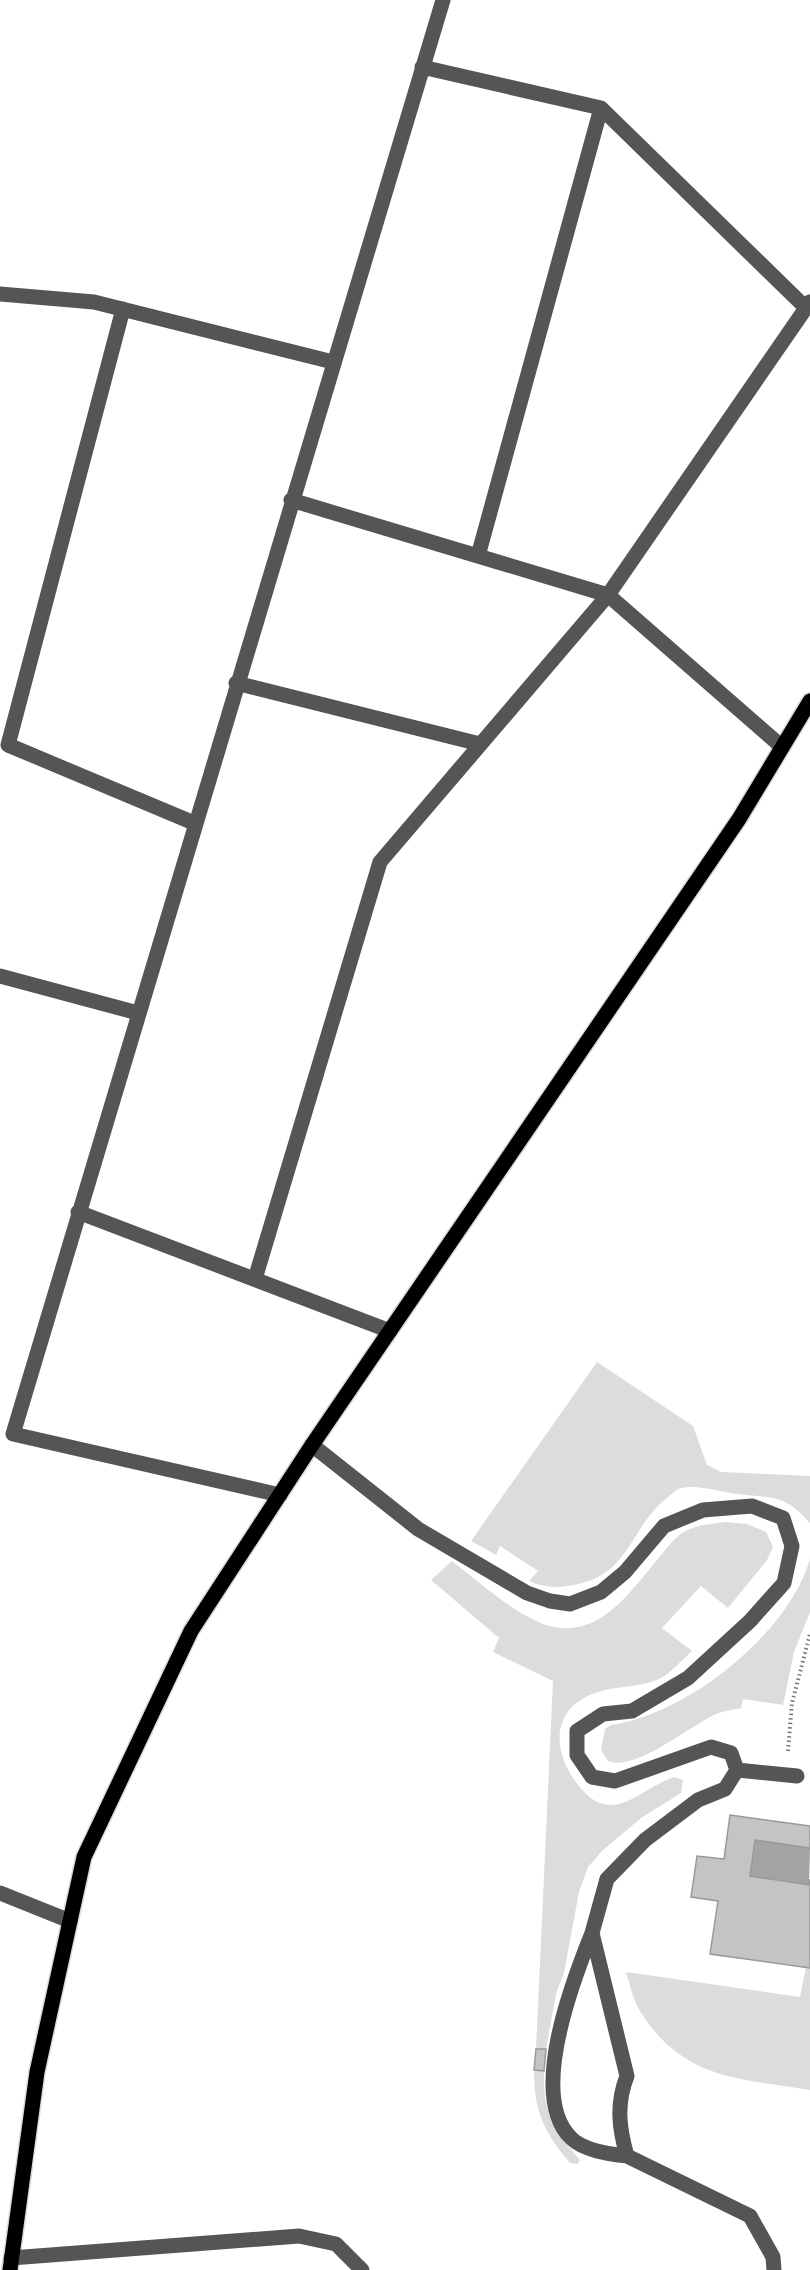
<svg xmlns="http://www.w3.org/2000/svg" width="810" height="2270" viewBox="0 0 810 2270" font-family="'Work Sans',sans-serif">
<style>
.green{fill:#dcdcdc}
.water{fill:#a3a3a3}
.building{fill:#c4c4c4;stroke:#999;stroke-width:1.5}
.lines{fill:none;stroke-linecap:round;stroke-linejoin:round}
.major-casing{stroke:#dbdbdb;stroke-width:18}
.path{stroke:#777;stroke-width:4;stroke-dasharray:1.5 3;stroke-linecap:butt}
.minor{stroke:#555;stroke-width:15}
.major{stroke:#000;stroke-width:15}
</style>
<rect width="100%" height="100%" fill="#fff"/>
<path class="green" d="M597,1362l96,64 14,39 14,7 89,4v47c-26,-29 -36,-25 -73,-29 -17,-2 -42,-11 -59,-5 -4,2 -8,7 -11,9 -38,30 -37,78 -94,87 -15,3 -30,3 -44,-4l9,-10 -38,-25 -4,9 -25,-14z
M726,1522l21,2 19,8 7,15 -6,13 -39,48 -27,-22 -39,42 30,23c-10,9 -23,24 -35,29 -18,7 -40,6 -59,12 -48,15 -47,60 -19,94 33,42 60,3 95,-9l9,3 -2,13 -40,25 -39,33 -14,16 -9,25 -15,81 -8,21 -10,55h-10l17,-368 -60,-29 6,-14 -68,-58 21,-19c26,20 52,44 82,59 57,28 91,-21 123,-60 7,-8 16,-21 25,-27 13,-8 29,-9 44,-11z
M810,1559v53l-16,40 -11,53 -40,-6 -2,9c-9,2 -19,3 -27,7 -26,12 -79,57 -106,46l-7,-11 4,-21 6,-4c76,-10 178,-92 199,-166z
M806,1967l4,1v122c-72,-12 -127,-10 -170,-79 -7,-11 -10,-27 -14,-39l174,25z
M534,2070l10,1c-1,43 8,57 36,89l-2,4 -8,-1c-26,-31 -36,-51 -36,-93z"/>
<path class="water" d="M755,1840l55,8 -1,37 -59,-9z"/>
<path class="building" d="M730,1815l80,11v22l-55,-8 -5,36 59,9 1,-6v89l-100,-14 8,-53 -27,-4 6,-41 27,3z
M536,2049h10l-2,22 -10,-1z"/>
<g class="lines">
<g class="major-casing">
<path id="major" d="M10,2270l27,-198 47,-215 107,-226 121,-186 427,-626 71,-118"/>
</g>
<path class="path" d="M788,1751l4,-48 18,-69"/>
<path class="minor" d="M422,67l179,41 -123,448
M601,108l205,200
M0,294l94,8 239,60
M123,309l-115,436 186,78
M291,500l317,95 202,-293
M236,683l244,61
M0,976l138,37
M78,1212l312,119
M255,1279l125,-417 228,-267 174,152
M312,1445l106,84 109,64 23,8 20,3 31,-12 24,-20 39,-46 39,-16 49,-4 31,12 9,28 -8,37 -34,38 -62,57 -56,33 -29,3 -26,17v24l15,22 23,4 96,-34 20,6 6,17 60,6
M280,1495l-267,-61 430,-1434
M737,1770l-12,19 -27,11 -53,40 -38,39 -15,54 35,143c-11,28 -8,52 0,80l123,60 23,41 1,13
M0,1893l70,28
M592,1933c-19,47 -64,163 -21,205 13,13 40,16 56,18
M11,2258l288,-22 37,8 26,26"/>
<use href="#major" class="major"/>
</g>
</svg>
